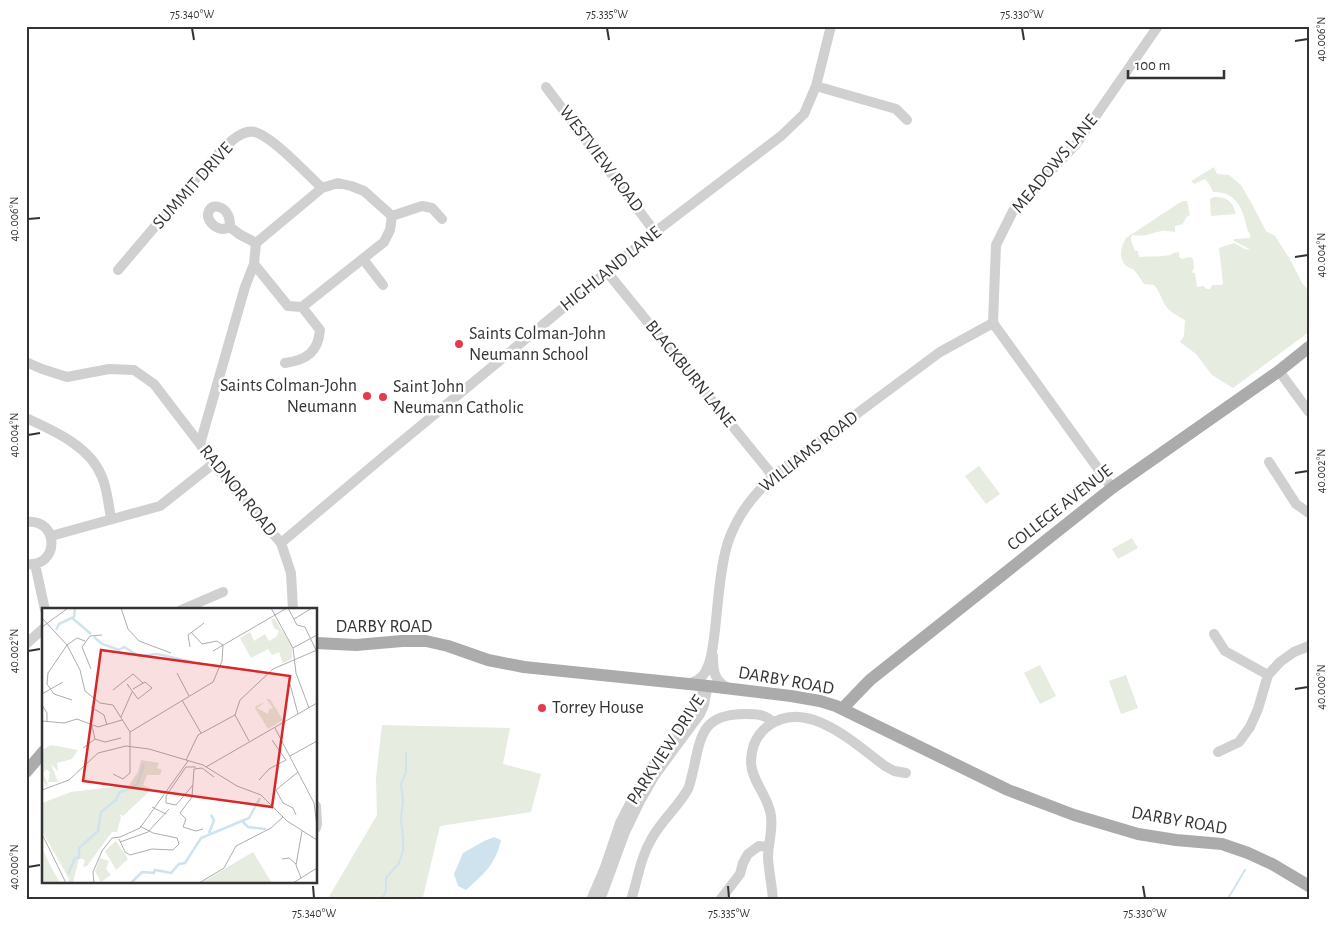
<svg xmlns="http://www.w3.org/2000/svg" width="1335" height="926" viewBox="0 0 1335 926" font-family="'Alegreya Sans',sans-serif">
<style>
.green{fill:#e6ecdf}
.water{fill:#cfe3ee}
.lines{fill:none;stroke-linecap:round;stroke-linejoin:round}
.stream{stroke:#cfe3ee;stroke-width:2}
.minor{stroke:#d0d0d0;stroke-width:10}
.major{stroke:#ababab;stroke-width:12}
.ticks{fill:none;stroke:#333;stroke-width:2}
.poi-dot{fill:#e6394a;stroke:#fff;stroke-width:2}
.labels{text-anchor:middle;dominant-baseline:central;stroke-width:5;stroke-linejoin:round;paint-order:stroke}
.street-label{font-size:18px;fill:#333;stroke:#fff}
.poi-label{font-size:18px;fill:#333;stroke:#fff;text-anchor:start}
.inset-river{fill:none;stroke:#cfe3ee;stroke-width:2.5}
.inset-road{fill:none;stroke:#adadad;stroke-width:1}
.view{fill:#d62828;fill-opacity:0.15;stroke:#d62828;stroke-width:2.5}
.inset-edge{fill:none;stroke:#333;stroke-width:2.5}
.neatline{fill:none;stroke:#333;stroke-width:2}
.ticks-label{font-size:12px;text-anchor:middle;fill:#333}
</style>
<rect width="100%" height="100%" fill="#fff"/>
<path class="green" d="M1214,167l3,7 12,1 12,10 12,21 13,25 9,5 16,25 11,22 7,8v41l-76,56 -21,-13 -16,-21 -16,-12 4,-6 1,-16c-9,-5 -16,-8 -21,-17 -4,-7 -4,-11 -10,-18l-10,-1c-3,-4 -6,-10 -10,-14 -2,-2 -5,-2 -8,-4 -8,-8 -5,-20 0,-28l53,-35 4,-2h4l3,14 -4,2c-3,8 -2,7 -11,9v6c-3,0 -5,-1 -8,-1 -6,-1 -12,2 -17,3 -5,2 -12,2 -17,1l-2,2v3l4,11h3l1,6c11,-1 21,0 32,-2l2,-2 6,-1v5l3,2 8,-2 3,2 1,10 -2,2 1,2h2l2,14 6,-1 4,3h3l2,-4h10l1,-2 -4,-35 15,-5 11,6 6,1 -17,-9v-2l16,-1c1,-5 -2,-5 -3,-10 -1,-3 -1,-5 -2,-8 -4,-17 -14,-29 -32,-28l-3,-7 -5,-6 -11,5 -3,-3z
M1214,197c14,0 18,4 22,17l-25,2 -1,-17z
M979,466l21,28 -14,10 -21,-28z
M1132,538l6,10 -20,11 -6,-10z
M1040,665l16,31 -16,8 -16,-31z
M1126,675l12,33 -17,6 -12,-33z
M382,725l128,3 -7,36 38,10 -10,38 -91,14 -17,71 8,3h-104l50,-85 -1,-37z"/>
<path class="water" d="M494,837l7,3c-5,24 -18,35 -35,50l-8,-4 -4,-12 9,-21 21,-12z"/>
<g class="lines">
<path class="stream" d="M382,900l4,-10v-12l13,-15 4,-12v-13l-2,-19 2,-18 -2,-17 5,-12v-19
M1227,900l18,-30"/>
<path class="minor" d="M816,86l80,23 11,11
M546,87l109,145
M338,183l13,3 13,5 28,25 -2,14 -6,12 -82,65 -14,-1 -34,-42 2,-21 66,-55z
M392,216l30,-10 10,2 10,11
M230,227c-2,1 -6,2 -8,2 -8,-1 -17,-10 -13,-18 4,-9 16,-3 19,4 2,4 2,8 2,12l9,7 17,9
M363,259l20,26
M118,270c25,-29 49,-58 74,-87 12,-13 33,-40 48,-48 5,-3 10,-4 15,-3 18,5 53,43 67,56
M607,272l166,204
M26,362l16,7 25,8 42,-8 25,1 20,14 46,60 13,20 68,79 10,30 2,37
M285,363c22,-3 33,-11 35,-33l-18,-23
M1279,371l30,41
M26,418c28,13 64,28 76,59 5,11 7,30 9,42
M200,444l45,-157 9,-23
M1269,462l27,42 13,9
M1112,488l-119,-165 3,-78 17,-34 64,-68 81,-117
M26,522c34,-4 34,46 0,42
M51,536l109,-30 53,-42
M281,543l102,-86 272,-225 126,-96 23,-22 12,-28 15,-60
M35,564l10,46
M181,610l42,-18
M1214,634l11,17 43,24
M26,644l18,-16
M713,656c0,16 1,24 15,32
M688,684c6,-2 12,-4 16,-10 8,-12 9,-30 11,-44 3,-27 5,-63 13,-88 10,-28 24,-45 45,-66l167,-124 53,-29
M1218,752l21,-10 11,-15 8,-18 10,-34 12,-13 14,-10 15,-6
M316,806l1,18 -1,4
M591,900l13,-30 16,-47 17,-33 13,-21 40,-54 5,-12 13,-17
M600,900l25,-68 15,-31 15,-26 45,-61 4,-9 3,-16
M631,900c7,-21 9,-42 21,-62 10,-18 26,-31 36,-49 3,-7 4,-15 6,-22 7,-35 11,-53 51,-53 11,0 21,0 28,9
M720,900l20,-26 3,-11 5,-9 11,-8 10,1
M773,900c-1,-14 -4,-28 -5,-42 0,-14 5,-28 3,-42 -2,-19 -19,-34 -20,-53 0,-14 5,-28 17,-37 39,-29 87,18 117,40l9,5 12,2"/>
<path class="major" d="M316,643l40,2 46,-4h24l22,5 40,14 36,7 184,19 83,10 29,5 16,5 172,84 66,25 64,19 38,6 46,4 26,9 24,11 37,22
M842,709l28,-29 242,-192 167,-117 30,-24
M26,772l18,-21"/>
</g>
<path class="ticks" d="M192,28l2,12M607,28l2,12M1022,28l2,12M1295,41l13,-2M28,219l12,-1M1295,257l13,-2M28,435l12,-2M1295,473l13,-2M28,651l12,-2M1295,689l13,-2M28,867l12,-2M313,886l1,12M728,886l1,12M1143,886l2,12"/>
<g class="poi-dot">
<circle cx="459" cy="344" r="5"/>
<circle cx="367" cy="396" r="5"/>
<circle cx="383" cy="397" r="5"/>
<circle cx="542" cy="708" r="5"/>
</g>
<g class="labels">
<g class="street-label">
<text transform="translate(601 159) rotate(53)">WESTVIEW ROAD</text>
<text transform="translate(1055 164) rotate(-50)">MEADOWS LANE</text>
<text transform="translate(193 186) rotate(-48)">SUMMIT DRIVE</text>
<text transform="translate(611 269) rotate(-39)">HIGHLAND LANE</text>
<text transform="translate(690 374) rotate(51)">BLACKBURN LANE</text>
<text transform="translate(809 452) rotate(-38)">WILLIAMS ROAD</text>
<text transform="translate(238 491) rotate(51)">RADNOR ROAD</text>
<text transform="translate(1060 508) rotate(-38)">COLLEGE AVENUE</text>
<text x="384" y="627">DARBY ROAD</text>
<text transform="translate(786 681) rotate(10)">DARBY ROAD</text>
<text transform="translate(666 750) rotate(-57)">PARKVIEW DRIVE</text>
<text transform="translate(1179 821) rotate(10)">DARBY ROAD</text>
</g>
<g class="poi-label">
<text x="469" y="334">Saints Colman-John<tspan x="469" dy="21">Neumann School</tspan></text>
<text x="357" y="386" text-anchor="end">Saints Colman-John<tspan x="357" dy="21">Neumann</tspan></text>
<text x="393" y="387">Saint John<tspan x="393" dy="21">Neumann Catholic</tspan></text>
<text x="552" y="708">Torrey House</text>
</g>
</g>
<g transform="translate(42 608)">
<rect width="275" height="275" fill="#fff"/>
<path d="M232,10l18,28v13l-9,4 -4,-11 -7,3 -4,-6 -17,9 -11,-20 10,-6 4,9 11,-7 4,7 7,-4 3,-6 -5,-3 -3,-9zM228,91l13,21 -15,9 -13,-21 1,-2 9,-4 -8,6 11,6 1,-5 4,-1 -7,-9zM9,137l27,5 -6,9 -15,4 1,8 -7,-7 7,18h-10l2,-10 -4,-3 -3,5 5,10 -2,2 -4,-9v-27zM99,152l18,3 -2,5 5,2 -2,5h-13l-4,10 9,4 -29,27 -4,-2 2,3 -4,15h-5l-25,34 -4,1 2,-7 -6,-2 -6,25h-5l1,-4 -27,-48v-28l29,-11 58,-7 9,-13zM74,233l12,18 -12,11 -11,-19zM0,240l9,19 9,16h-18zM211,244l19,31h-71zM58,250l9,3 -3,8 5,6 -10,7 -6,-11z" fill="#e6ecdf"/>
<path class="inset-river" d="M29,9l20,17M14,22l3,-6 15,-7 1,-9M52,29l8,7 17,6 5,-3 15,9 18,-2 36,8M200,213l6,6 18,2M167,225l5,-13 -3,-5M26,266l7,-16h4v-10l19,-17 3,-19 15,-12 3,-7 18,-8 7,-21M89,275l11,-11 12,1 1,-3 16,3 8,-9 6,-1 16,-25 48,-20 11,-20"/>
<path class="inset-road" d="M79,0l7,21 11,12 32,12M229,0l22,40 3,25 13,35M246,0l9,17 8,2 11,23M0,10l25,27 13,25 5,21 15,12 13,2 17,27v41l-7,6 -10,-5M252,11l18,-11M0,19l26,-19M149,24l11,12 15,-3 6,4M148,39l-2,-12 16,-12M251,40l24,-13M171,43l74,-43M49,61l-9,-22 8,-11 12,-1M135,65l12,23M248,76l8,30M87,78l-2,-2 11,15 14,-11 -7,-6 -12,7M71,82l20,-16 10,9M0,86l21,-12M30,92l-18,-6 -7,-10 1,-11 19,-28 10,-7 8,3M140,92l19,33M0,97l5,8v9M49,99l13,8 3,10M79,109l11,-25M0,113l22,2 13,-4 21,8 24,-7M233,120l39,75 3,23M88,124l83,-50 9,-21 1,-16M53,131l10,3 16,-4M207,133l-14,-26 5,-15 33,-31 44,-19M41,140l12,-9 -3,-13M248,148l27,-15M144,152l12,-25 37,-20M164,159l111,-64M217,172l10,-11 17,-9 -14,-20M151,177l-17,20 -10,-2v-7l20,-29h10M0,182l27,-10 29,-27 28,-7 23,3 54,16 34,21 24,9 26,26 30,19M110,199l14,7M254,207l-3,-7 -10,-5 -7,-13 22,-18M161,221l-7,2 -13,-4 3,-8 -6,-6 12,-16 2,-28 8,-1 12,9M0,226l24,49M78,229l20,-9 48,-67M77,231l6,13 5,3 22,-6 21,1 6,-6 -2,-6 -24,-5 -13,-7M78,234l28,-10 21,-23M240,251l7,-1 7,6M259,270l-5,-13 6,-34M52,275l-1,-11 9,-21 10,-13 8,-1M157,275l25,-15 12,-22 35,-18 12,-11M251,275l24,-15"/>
<path class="view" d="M59,42l189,26 -18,131 -189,-26z"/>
<rect width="275" height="275" class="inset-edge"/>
</g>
<rect width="1335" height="926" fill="none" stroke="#ffffff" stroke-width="55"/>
<path d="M1128 70v8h96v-8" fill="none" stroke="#333333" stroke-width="2.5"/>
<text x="1135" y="70" font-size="15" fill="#333333" stroke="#ffffff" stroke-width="4" paint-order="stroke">100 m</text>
<rect x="28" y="28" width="1280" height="870" class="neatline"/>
<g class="ticks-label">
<text x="192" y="18">75.340°W</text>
<text x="607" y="18">75.335°W</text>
<text x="1022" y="18">75.330°W</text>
<text transform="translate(1321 39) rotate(-90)" y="4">40.006°N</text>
<text transform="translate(14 219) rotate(-90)" y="4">40.006°N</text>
<text transform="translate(1321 255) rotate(-90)" y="4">40.004°N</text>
<text transform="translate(14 435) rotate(-90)" y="4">40.004°N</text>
<text transform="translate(1321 471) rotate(-90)" y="4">40.002°N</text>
<text transform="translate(14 651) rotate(-90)" y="4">40.002°N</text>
<text transform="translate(1321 687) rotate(-90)" y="4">40.000°N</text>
<text transform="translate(14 867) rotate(-90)" y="4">40.000°N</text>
<text x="314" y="917">75.340°W</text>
<text x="729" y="917">75.335°W</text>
<text x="1145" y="917">75.330°W</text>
</g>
</svg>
